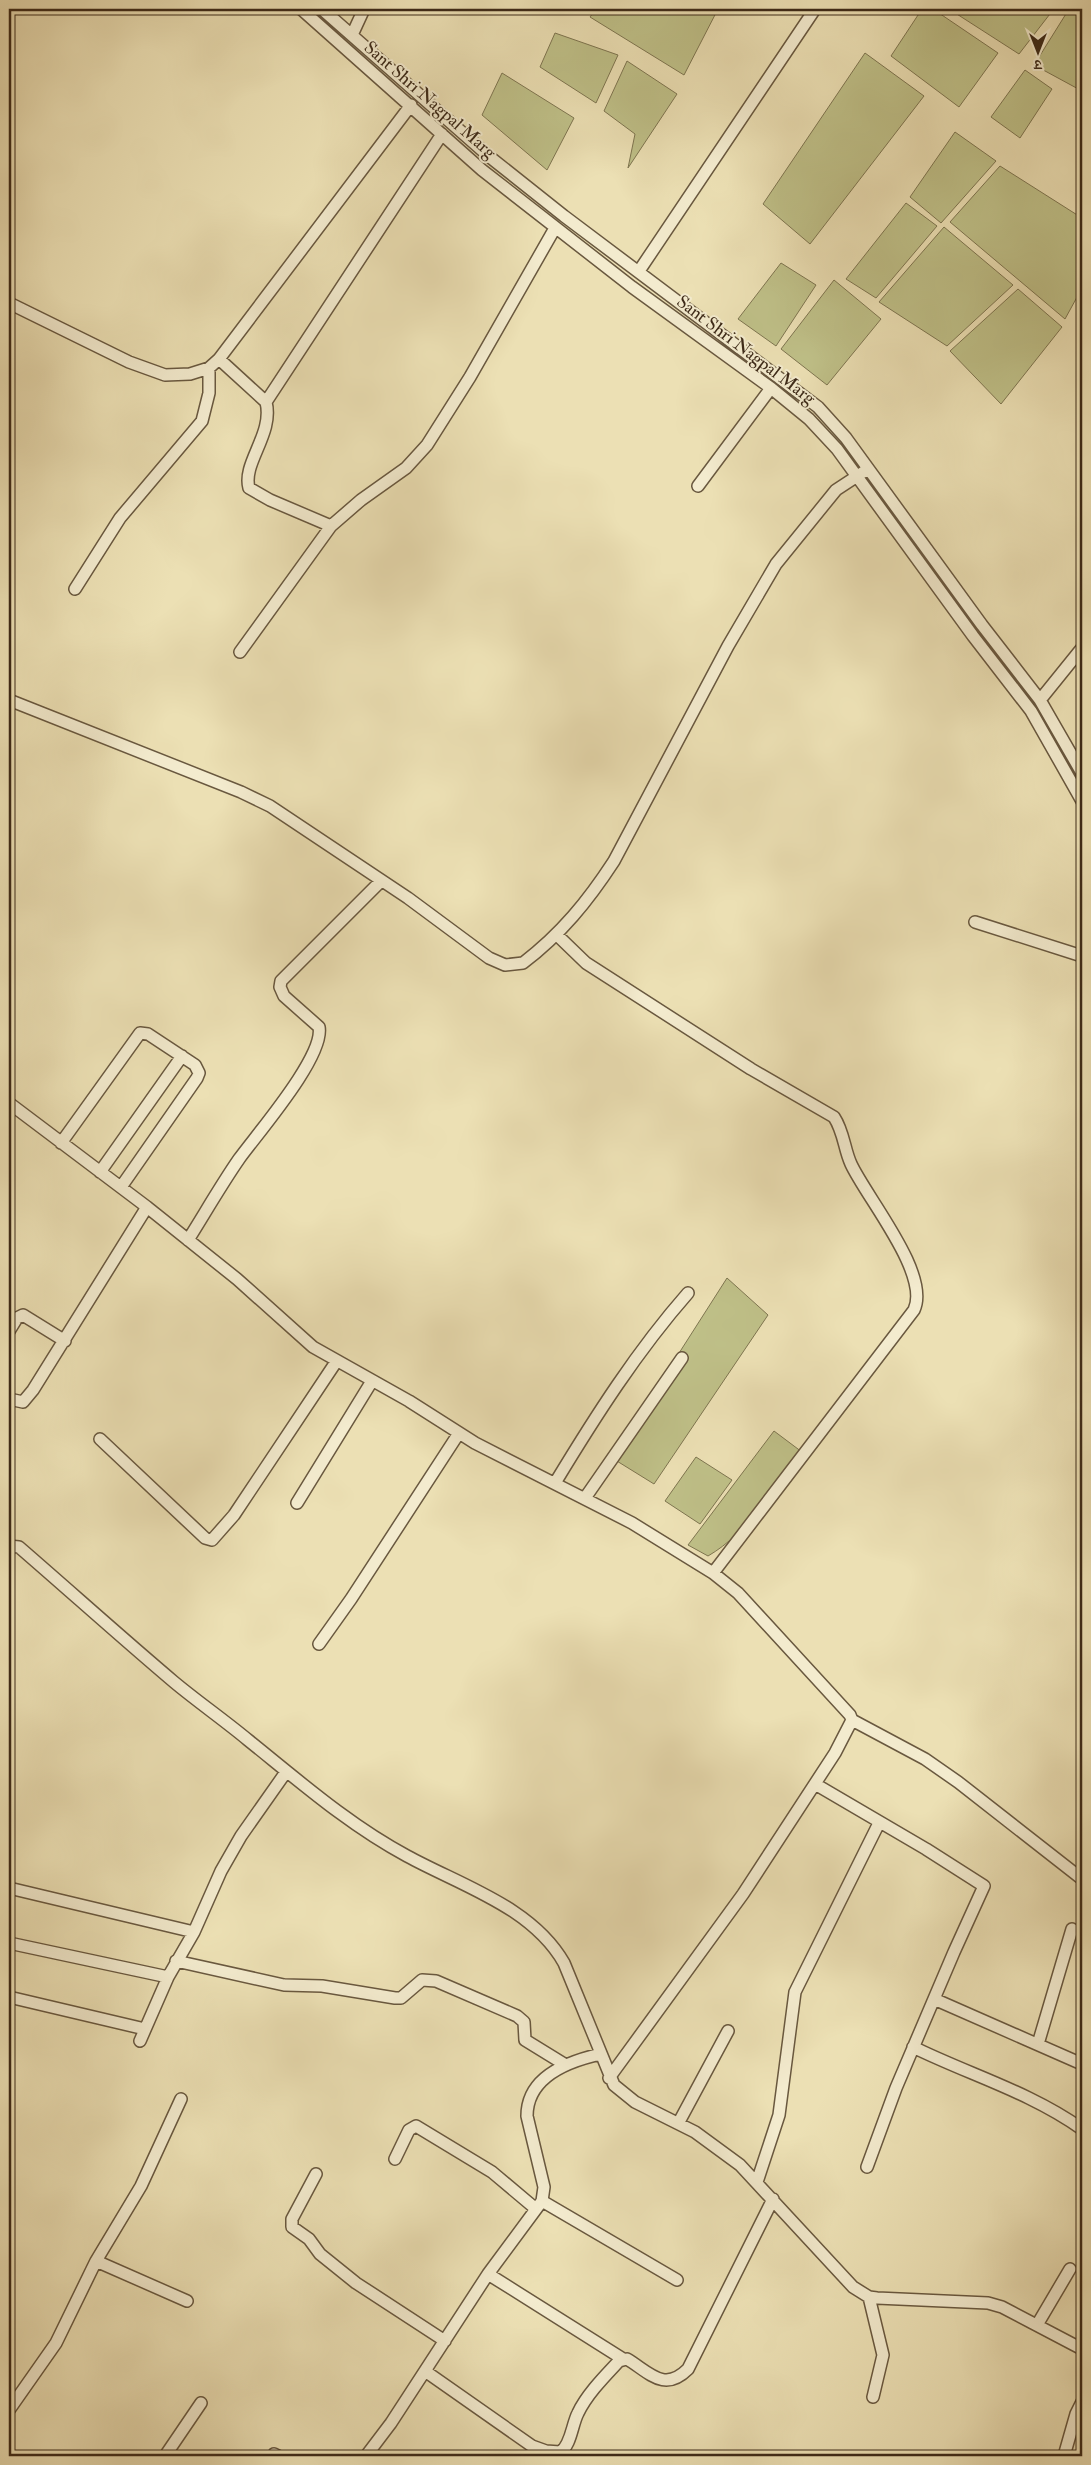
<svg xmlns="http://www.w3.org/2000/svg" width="1091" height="2465" viewBox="0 0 1091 2465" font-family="'IM FELL Double Pica','Noto Serif Devanagari',serif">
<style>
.green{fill:#bfc088;stroke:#7e7550}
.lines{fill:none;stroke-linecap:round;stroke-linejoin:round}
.minor-casing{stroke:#69583f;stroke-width:14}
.minor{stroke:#f3ebce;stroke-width:11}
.labels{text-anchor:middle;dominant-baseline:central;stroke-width:4;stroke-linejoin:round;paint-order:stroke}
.street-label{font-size:18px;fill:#3d2a18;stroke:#f3ebce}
</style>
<rect width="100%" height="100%" fill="#ece0b4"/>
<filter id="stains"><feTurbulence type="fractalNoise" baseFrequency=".004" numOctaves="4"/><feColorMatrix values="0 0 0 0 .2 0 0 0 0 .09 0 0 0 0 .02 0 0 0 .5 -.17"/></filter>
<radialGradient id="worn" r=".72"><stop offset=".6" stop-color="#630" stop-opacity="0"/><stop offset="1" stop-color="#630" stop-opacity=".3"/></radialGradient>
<path class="green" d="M596,9h122l-34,66 -94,-58z
M922,9h11l65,44 -39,54 -68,-51z
M949,9h103l1,1 -34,44z
M1069,9h13v82l-48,-26z
M555,33l63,22 -22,48 -56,-36z
M865,53l59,43 -114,148 -47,-40z
M627,61l50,33 -49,74 7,-34 -31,-23z
M1025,70l27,19 -32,49 -29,-21z
M502,73l72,45 -27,52 -65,-55z
M955,132l41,29 -55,62 -31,-26z
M1000,166l82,52v70l-17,31 -115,-97z
M906,203l31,23 -61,72 -30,-19z
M944,227l69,58 -66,61 -68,-44z
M781,263l35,22 -40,61 -38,-27z
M834,280l47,39 -54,66 -46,-36z
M1018,289l44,38 -61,77 -51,-53z
M727,1278l41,37 -114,169 -42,-26z
M774,1431l28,21c-28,36 -54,81 -94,104l-20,-11z
M696,1457l36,23 -32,44 -35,-23z"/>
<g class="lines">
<g class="minor-casing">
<path id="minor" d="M301,9l181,161 150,117 139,101 38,31 28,30 136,187 58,75 51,90
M322,9l169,149 73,58 254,191 28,31 136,187 58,75 42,73
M352,35l12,-26
M639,271l176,-262
M9,303l120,59 36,13 25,-1 19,-6 10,-9 192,-254
M219,359l47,43c8,32 -24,61 -17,86l21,12 61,26
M266,402l176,-268
M698,486l73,-98
M75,589l45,-71 82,-97 7,-28v-25
M240,652l91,-126 30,-26 45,-32 21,-23 43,-68 85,-149
M9,700l232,92 29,14 138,92 81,60 16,7 18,-2c38,-29 65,-62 91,-102l114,-215 48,-82 60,-74 32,-21
M1040,700l42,-52
M975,922l107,34
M9,1103l138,104 90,72 76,68 96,54 66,42 157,80 81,50 201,-263c17,-36 -48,-113 -63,-146 -7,-15 -7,-32 -17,-47l-83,-48 -165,-106 -29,-28
M61,1143l79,-110 8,1 47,31 4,8 -2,5 -76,109
M100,1172l82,-116
M188,1240c17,-27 33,-55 51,-81 18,-25 86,-103 80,-132l-35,-31 -4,-9 1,-6 100,-100
M9,1331l8,-13 6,-3 42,26
M9,1399l14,3 10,-12 114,-183
M100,1439l105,99 7,2 22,-25 102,-153
M555,1483c40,-66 82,-132 133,-190
M585,1498l97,-140
M297,1503l75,-122
M9,1546l10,1c52,45 103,91 155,135 24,20 50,38 74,58 51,41 101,85 159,116 55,30 125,51 157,107l50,122 21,17 60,30 45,33 113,122 16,10 8,1 111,5 14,4 80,42
M713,1573l25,20 112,122 2,5 73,39 33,23 124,97
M319,1644l32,-45 108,-166
M815,1784l111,65 58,37 -30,66 -58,136 -29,79
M9,1888l185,44
M9,1943l159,34
M176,1961l108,24 38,1 73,12h6l21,-18 14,1 81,35 7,6 1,18 39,24
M9,1997l136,32
M934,1999l148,65
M140,2041l28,-64 26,-45 27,-61 20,-35 45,-64
M1038,2044l34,-115
M913,2047c57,28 117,45 169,82
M609,2078l134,-184 92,-141 17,-33
M679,2122l49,-91
M395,2159l14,-29 7,-4 76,46 44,37
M316,2174l-24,45v8l17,12 11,15 36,29 89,58
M757,2182l22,-67 16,-123 84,-169
M542,2201l135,79
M96,2261l91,40
M488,2274l135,85
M869,2297l14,58 -10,42
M1037,2325l33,-56
M425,2371l107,75 14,5 14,1c11,-6 12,-28 18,-39 9,-19 27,-37 41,-52l8,-2c22,13 37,34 61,10l85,-170
M9,2410l47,-67 40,-82 45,-75 40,-87
M274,2454l4,2
M165,2456l36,-53
M366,2456l25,-33 97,-149 54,-73 2,-14 -17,-71c0,-40 42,-55 74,-62
M1064,2456l12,-42 6,-12"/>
</g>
<use href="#minor" class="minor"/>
</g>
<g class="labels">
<g class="street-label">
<text transform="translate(430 100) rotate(41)">Sant Shri Nagpal Marg</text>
<text transform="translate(746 350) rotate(37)">Sant Shri Nagpal Marg</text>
</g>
</g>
<rect width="1091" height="2465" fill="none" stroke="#ece0b4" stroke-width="30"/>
<rect x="10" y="10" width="1071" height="2445" fill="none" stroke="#3d2a18" stroke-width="2.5"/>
<rect x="15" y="15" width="1061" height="2435" fill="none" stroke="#3d2a18"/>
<g transform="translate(1038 52) rotate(180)" stroke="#f3ebce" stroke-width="4" paint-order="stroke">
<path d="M0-4L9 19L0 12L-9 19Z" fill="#3d2a18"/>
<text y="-8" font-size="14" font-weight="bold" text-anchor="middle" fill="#3d2a18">उ</text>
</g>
<rect width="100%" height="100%" filter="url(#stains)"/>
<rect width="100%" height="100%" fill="url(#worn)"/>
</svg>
